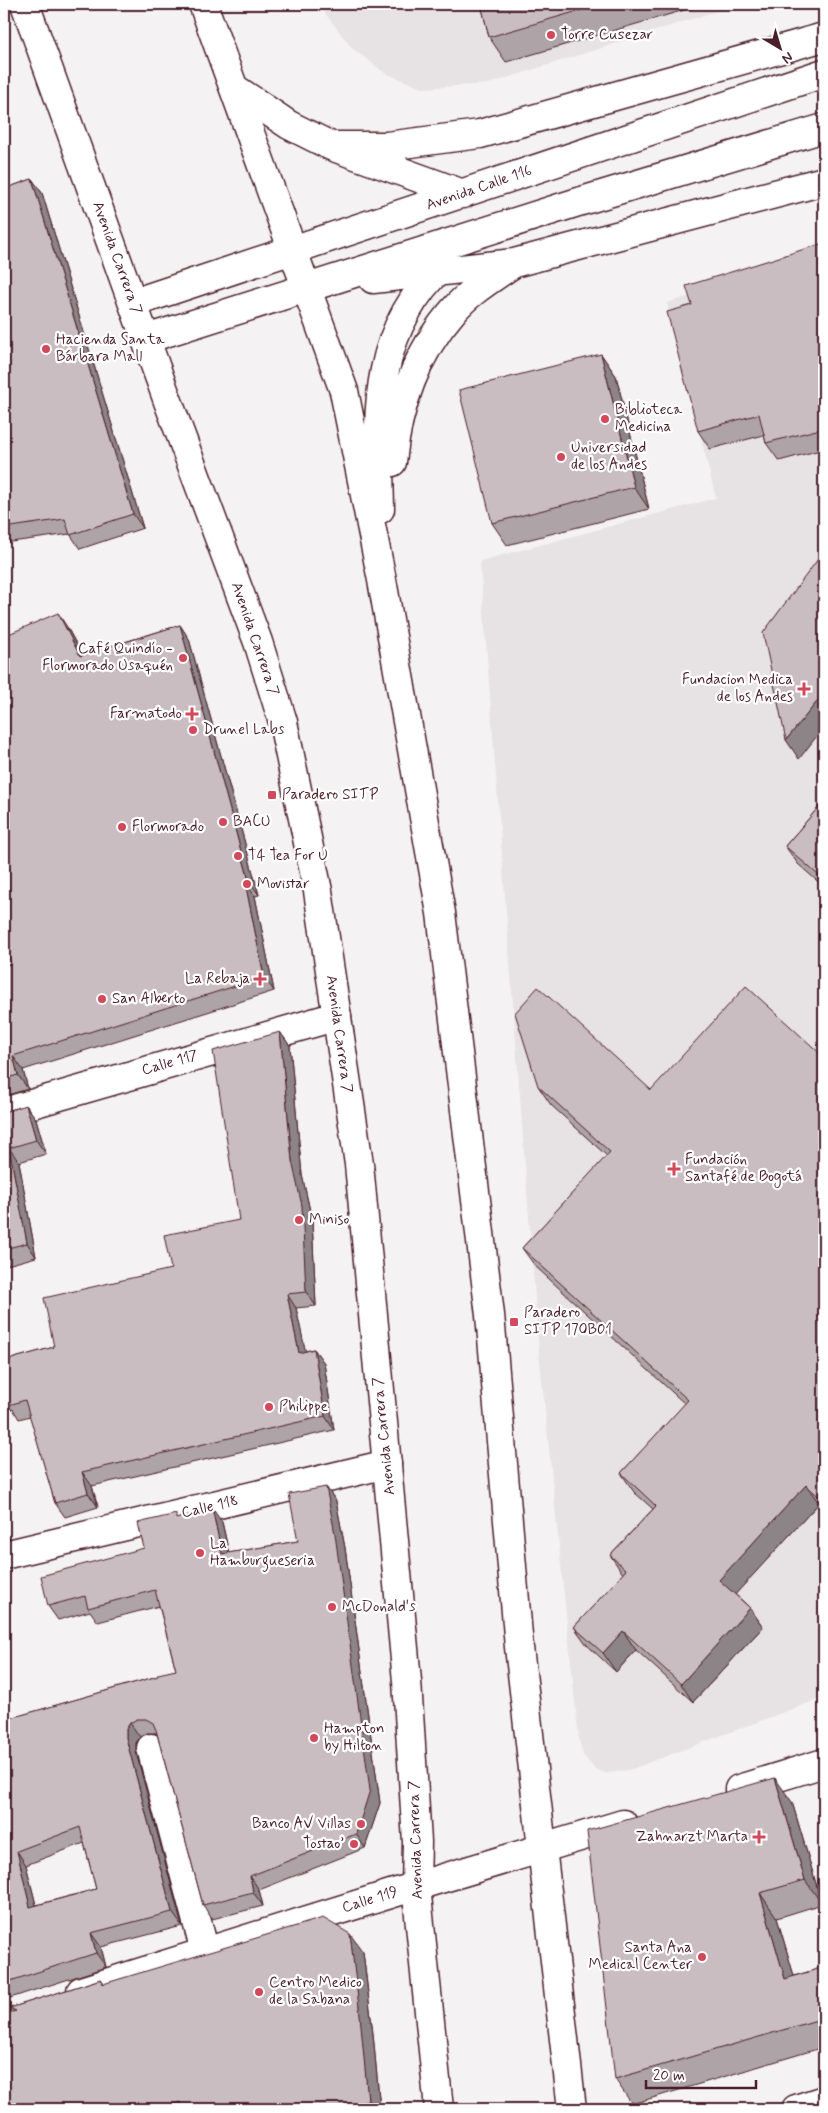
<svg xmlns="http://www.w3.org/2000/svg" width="828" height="2113" viewBox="0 0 828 2113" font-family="Mynerve,sans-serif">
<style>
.built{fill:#e7e2e3}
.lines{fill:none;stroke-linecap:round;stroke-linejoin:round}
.street-casing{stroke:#4a1f2b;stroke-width:31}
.primary-casing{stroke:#4a1f2b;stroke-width:31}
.street{stroke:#fff;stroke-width:28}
.primary{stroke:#fff;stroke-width:28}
.wall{fill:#aea3a6;stroke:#4a1f2b;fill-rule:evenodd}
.shaded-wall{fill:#8d8487;stroke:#4a1f2b}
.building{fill:#cabdc1;stroke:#4a1f2b;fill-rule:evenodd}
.poi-dot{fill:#d1495b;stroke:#fff;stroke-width:2}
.labels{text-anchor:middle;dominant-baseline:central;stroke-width:4.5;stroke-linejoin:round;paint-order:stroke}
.poi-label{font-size:15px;fill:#4a1f2b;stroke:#fff;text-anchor:start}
.street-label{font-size:15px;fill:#4a1f2b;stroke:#fff}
</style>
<rect width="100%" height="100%" fill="#f4f2f2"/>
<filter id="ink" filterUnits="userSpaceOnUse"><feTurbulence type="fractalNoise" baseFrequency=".02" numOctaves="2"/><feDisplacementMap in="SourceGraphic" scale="10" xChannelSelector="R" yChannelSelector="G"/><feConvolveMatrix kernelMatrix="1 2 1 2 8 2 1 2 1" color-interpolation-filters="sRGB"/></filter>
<g filter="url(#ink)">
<path class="built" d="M321,4h418l-251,80 -65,4 -38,-15 -33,-25 -27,-35z
M824,255v1442l-195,73 -23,3 -11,-4 -12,-14 -4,-15 -40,-389 -59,-790 236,-63 -49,-195z"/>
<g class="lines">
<g class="street-casing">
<path id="street" d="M4,1112l333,-96
M4,1555l383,-91
M151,1748l54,204
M739,1789l85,-26
M81,1991l316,-99 226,-68
M796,2109l28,-9"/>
</g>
<g class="primary-casing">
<path id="primary" d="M25,4l144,400 89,238 25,80 35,169 41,273 48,517 10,161 -1,44 23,223
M203,4l141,387 38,189 59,333 49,402 29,332 53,462
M234,88l55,37 42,21 132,48
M331,146h56l93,-12 344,-97
M373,279l141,-16 310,-82
M133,303l691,-230
M146,339l429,-136 249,-75
M392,462c5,-55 25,-110 61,-151 16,-19 38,-32 58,-46
M380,509c-2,-92 -10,-175 63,-244"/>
</g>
<use href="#street" class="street"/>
<use href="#primary" class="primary"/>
</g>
<path class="wall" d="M481,4h224l-199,58 -17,-25z
M32,179l10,14 101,335 -63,21 -10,-15 -66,9v-354z
M824,243v206l-45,12 -13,-18 -2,-8 -54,14 -12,-18 -6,-126z
M601,354l15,22 33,133 -142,36 -15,-22z
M180,625l9,14 70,256 -4,1 19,95 -251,79 5,19 -24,7v-130l7,-2 56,-337 15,28z
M824,801v86l-26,-23 -13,-18z
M280,1032l10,14 12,129 10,45 4,86 -20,2 9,43 9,-2 10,14 10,67 -242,56 6,21 -33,10 -10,-14 -25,-87 -11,3 -6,-10 -9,3v-54v3l50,-14 117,-78 68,-49z
M824,1057v451l-5,-5 -84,91 15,14 13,19 -70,75 -57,-52 -20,22 -29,-27 -13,-18 49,-53 -13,-19 43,-46 -19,-17 -13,-19 64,-69 -150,-138 -13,-18 85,-92 -56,-51 -13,-19 113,4z
M26,1105l10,14 10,35 -27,8 17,95 -32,9v-154z
M326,1487l10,14 9,47 35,255 -15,45 -106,42 4,16 -51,13 -9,-14 -46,-171 -1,-1h-9l-7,4 -4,6v9l46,174 -81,21 5,20 -102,33v-302l4,21 150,-43 18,-6 -17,-64 -61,16 -8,-11 -32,9 -10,-14 96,-58 35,-30 43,4 7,31 69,-12zM84,1843l12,46 -60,16 -10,-40z
M792,1802l30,102 -45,14 17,58 30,-9v80l-192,57 -17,-25z
M363,1952l10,82 7,75h-376l9,-97 -3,-4 91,-29 4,5z"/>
<path class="shaded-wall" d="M32,179l10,14 101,335 -10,-14z
M601,354l15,22 33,133 -15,-22z
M58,613l9,14 23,43 -10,-14z
M180,625l9,14 70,256 -10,-14z
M824,693v34l-25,32 -13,-19z
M245,882l10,14 19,95 -10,-14z
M280,1032l10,14 12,129 10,45 4,86 -10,-14 -14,-131z
M13,1056l10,14 5,19 -10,-14z
M26,1105l10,14 10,35 -10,-14z
M9,1148l10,14 17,95 -9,-14z
M287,1294l9,14 13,59 -10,-14z
M314,1349l10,14 10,67 -9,-14z
M82,1472l10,14 6,21 -10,-14z
M806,1485l13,18 -87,95 -13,-18z
M326,1487l10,14 9,47 35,255 -15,45 -9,-14z
M212,1508l10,14 10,46 -10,-14z
M750,1608l13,19 -70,75 -12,-18z
M623,1631l13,19 -20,22 -13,-19z
M4,1698l7,37 -7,-10z
M130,1723l10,14 -4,6v9l46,174 -10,-14 -46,-174v-9z
M775,1778l17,24 30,102 -17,-24z
M17,1851l9,14 14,56 -10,-14z
M250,1876l9,14 4,16 -10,-14z
M760,1893l17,25 25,85 -17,-24z
M91,1933l10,14 5,20 -10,-14z
M350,1934l13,18 10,82 7,75h-7l-5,-8z"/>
<path class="building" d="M481,4h121l-113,33z
M32,179l101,335 -63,21 -5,-16 -61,9v-339z
M824,243v185l-58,15 -7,-29 -61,17 -31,-119 25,-7 -6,-19z
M601,354l33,133 -142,36 -33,-133z
M824,551v142l-38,47 -23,-107z
M58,613l22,43 100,-31 69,256 -4,1 19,95 -251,79 5,19 -14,4v-113l7,-2 -7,-29v-299z
M824,801v79l-39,-34z
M746,986l78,71v444l-18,-16 -87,95 31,28 -69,76 -58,-53 -20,22 -29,-26 52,-57 -16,-15 46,-49 -35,-33 67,-73 -166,-152 88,-96 -72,-66 -23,-73 23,-26 113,103z
M280,1032l12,129 10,45 4,86 -19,2 12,59 15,-4 11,67 -243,56 6,21 -33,10 -30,-103 -16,5 -3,-10h-2v-34l50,-14 -10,-49 127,-29 -7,-34 75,-15 -26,-169z
M26,1105l10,35 -27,8 18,95 -23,6v-137z
M326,1487l9,47 35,256 -14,44 -106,42 3,16 -50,13 -47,-175 -3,-7 -7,-4h-9l-7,4 -4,6v9l46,174 -81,21 5,20 -92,30v-263l154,-44v-2l18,-4 -21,-80 -67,18 -3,-12 -37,10 -7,-30 103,-28 -6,-25 38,-9v5l36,-11 10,46 76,-13 -9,-47zM80,1827l16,62 -66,18 -13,-56z
M775,1778l30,102 -45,13 25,86 39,-12v51l-209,61 -28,-248z
M323,1918l27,16 10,81 8,86 -29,8h-157l-2,-7 -19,7h-157v-95l12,-3 -6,-3 91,-29 2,5z"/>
</g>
<g class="poi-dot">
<circle cx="551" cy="35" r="5"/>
<circle cx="46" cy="349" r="5"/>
<circle cx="605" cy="419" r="5"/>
<circle cx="561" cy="457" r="5"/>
<circle cx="183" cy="658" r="5"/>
<path d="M801.5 681.5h5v5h5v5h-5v5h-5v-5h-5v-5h5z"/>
<path d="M189.5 706.5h5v5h5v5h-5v5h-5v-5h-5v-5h5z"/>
<circle cx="193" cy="730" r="5"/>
<rect x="267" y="790" width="10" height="10" rx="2.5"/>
<circle cx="223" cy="822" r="5"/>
<circle cx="122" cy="827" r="5"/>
<circle cx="238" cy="856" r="5"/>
<circle cx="247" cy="884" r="5"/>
<path d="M257.5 971.5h5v5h5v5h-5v5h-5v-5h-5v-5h5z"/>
<circle cx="102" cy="999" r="5"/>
<path d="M671.5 1161.5h5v5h5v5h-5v5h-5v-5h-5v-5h5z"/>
<circle cx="299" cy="1220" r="5"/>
<rect x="509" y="1317" width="10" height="10" rx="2.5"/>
<circle cx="269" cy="1407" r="5"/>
<circle cx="200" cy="1553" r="5"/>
<circle cx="332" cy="1607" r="5"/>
<circle cx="314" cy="1738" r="5"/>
<circle cx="361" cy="1824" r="5"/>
<path d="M756.5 1829.5h5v5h5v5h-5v5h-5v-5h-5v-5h5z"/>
<circle cx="354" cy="1844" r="5"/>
<circle cx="702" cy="1957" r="5"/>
<circle cx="259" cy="1992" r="5"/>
</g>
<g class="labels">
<g class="poi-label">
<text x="561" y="35">Torre Cusezar</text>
<text x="56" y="340">Hacienda Santa<tspan x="56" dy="17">Bárbara Mall</tspan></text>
<text x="615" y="410">Biblioteca<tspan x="615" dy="17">Medicina</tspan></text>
<text x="571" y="448">Universidad<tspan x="571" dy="17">de los Andes</tspan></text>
<text x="173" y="649" text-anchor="end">Café Quindío -<tspan x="173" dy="17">Flormorado Usaquén</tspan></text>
<text x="793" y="680" text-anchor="end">Fundacion Medica<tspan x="793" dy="17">de los Andes</tspan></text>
<text x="182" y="714" text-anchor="end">Farmatodo</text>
<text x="203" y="730">Drunel Labs</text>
<text x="282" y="795">Paradero SITP</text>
<text x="233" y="822">BACU</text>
<text x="132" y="827">Flormorado</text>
<text x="248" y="856">T4 Tea For U</text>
<text x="257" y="884">Movistar</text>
<text x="250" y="979" text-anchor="end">La Rebaja</text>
<text x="112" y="999">San Alberto</text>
<text x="685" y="1160">Fundación<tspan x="685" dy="17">Santafé de Bogotá</tspan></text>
<text x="309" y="1220">Miniso</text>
<text x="524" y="1313">Paradero<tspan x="524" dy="17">SITP 170B01</tspan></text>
<text x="279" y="1407">Philippe</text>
<text x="210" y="1544">La<tspan x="210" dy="17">Hamburgueseria</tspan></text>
<text x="342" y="1607">McDonald's</text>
<text x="324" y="1729">Hampton<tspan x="324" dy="17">by Hilton</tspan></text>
<text x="351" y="1824" text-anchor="end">Banco AV Villas</text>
<text x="748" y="1837" text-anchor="end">Zahnarzt Marta</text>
<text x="344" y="1844" text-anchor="end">Tostao’</text>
<text x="692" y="1948" text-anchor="end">Santa Ana<tspan x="692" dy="17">Medical Center</tspan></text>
<text x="269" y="1983">Centro Medico<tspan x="269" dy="17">de la Sabana</tspan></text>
</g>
<g class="street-label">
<text transform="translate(479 188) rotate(-19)">Avenida Calle 116</text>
<text transform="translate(117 258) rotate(70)">Avenida Carrera 7</text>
<text transform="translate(255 639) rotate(71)">Avenida Carrera 7</text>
<text transform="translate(339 1034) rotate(82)">Avenida Carrera 7</text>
<text transform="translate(170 1063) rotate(-16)">Calle 117</text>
<text transform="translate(384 1436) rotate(-96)">Avenida Carrera 7</text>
<text transform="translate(210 1507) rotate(-13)">Calle 118</text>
<text transform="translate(416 1840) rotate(-92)">Avenida Carrera 7</text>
<text transform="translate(370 1900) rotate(-17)">Calle 119</text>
</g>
</g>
<rect width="828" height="2113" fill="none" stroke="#fff" stroke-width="20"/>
<rect x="10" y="10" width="808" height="2093" fill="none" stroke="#4a1f2b" stroke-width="2" filter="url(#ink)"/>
<g transform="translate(780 48) rotate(142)" stroke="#ffffff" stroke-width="4" paint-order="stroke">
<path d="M0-4L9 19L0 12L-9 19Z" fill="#4a1f2b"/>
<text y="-8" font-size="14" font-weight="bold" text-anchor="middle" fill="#4a1f2b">N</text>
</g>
<path d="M646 2080v8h110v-8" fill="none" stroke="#4a1f2b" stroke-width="2.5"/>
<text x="653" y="2080" font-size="15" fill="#4a1f2b" stroke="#ffffff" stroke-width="4" paint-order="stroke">20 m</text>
</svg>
